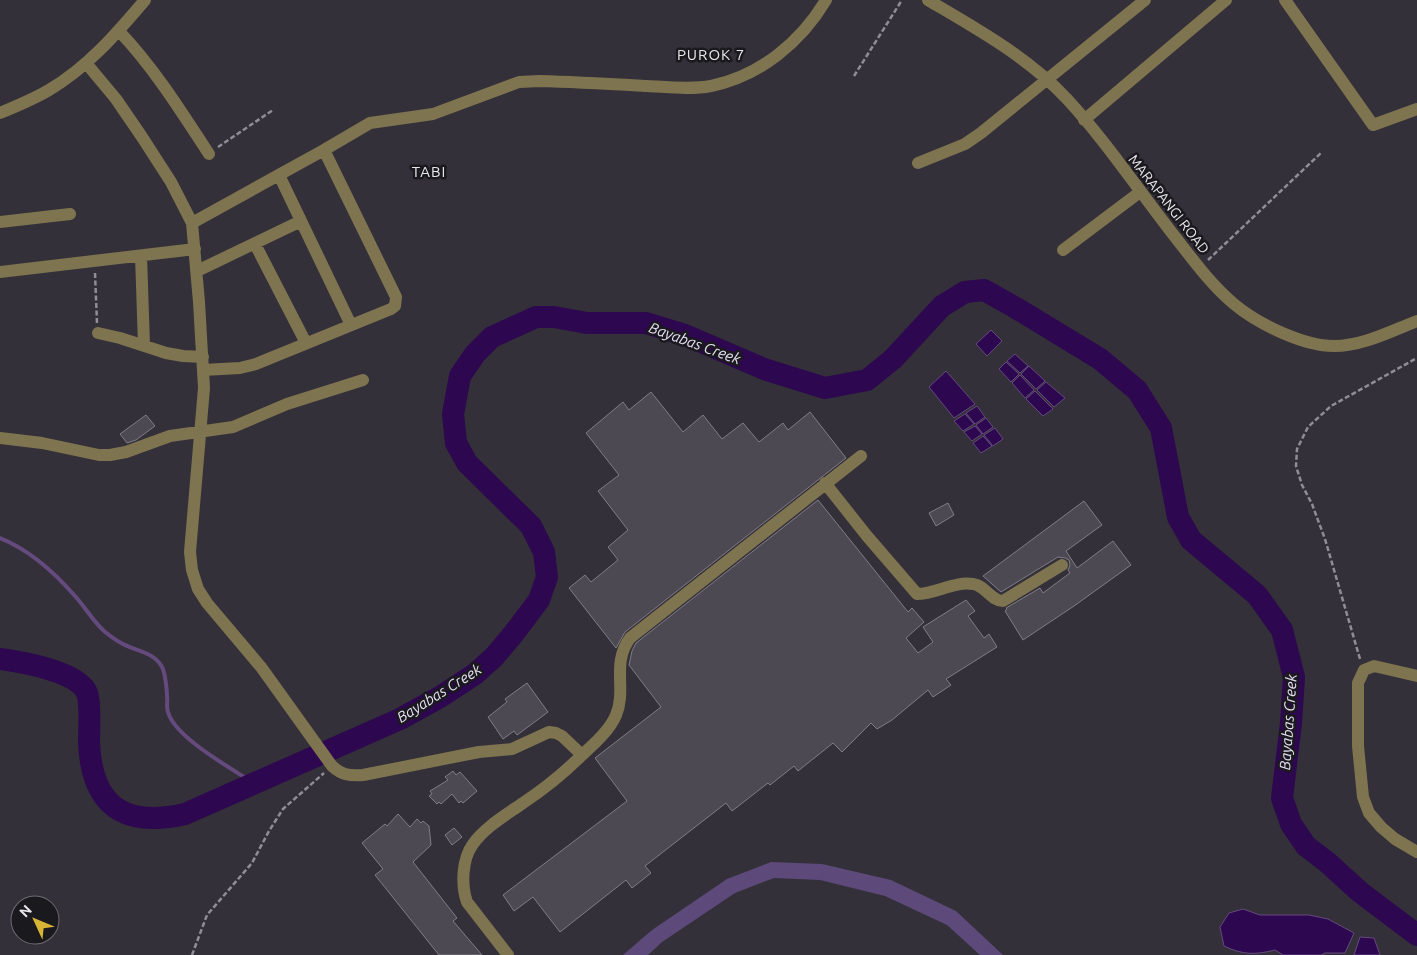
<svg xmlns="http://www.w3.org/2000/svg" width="1417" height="955" viewBox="0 0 1417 955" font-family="Ubuntu,sans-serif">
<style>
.green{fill:#5d4a7a}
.water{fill:#2d074f;stroke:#654a7e}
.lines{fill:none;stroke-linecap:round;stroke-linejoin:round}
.stream{stroke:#654a7e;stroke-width:4}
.river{stroke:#2d074f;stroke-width:22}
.building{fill:#4c4953;stroke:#817d87}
.path{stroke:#908d94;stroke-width:2.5;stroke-dasharray:5 2.5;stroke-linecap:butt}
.minor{stroke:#7f7450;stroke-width:12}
.labels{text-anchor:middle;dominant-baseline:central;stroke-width:5;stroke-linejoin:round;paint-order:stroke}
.street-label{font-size:14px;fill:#e9e7ec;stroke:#1a191d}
.neighbourhood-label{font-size:15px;letter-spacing:1px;fill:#e9e7ec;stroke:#1a191d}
.water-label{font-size:15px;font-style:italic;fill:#e5def3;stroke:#1a191d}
</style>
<rect width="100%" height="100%" fill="#333039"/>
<path class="green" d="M771,862l51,2 69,16 65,31 47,44h-23l-33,-30 -62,-29 -65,-16 -46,-2 -39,15 -73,49 -14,13h-25l29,-25 75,-51z"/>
<path class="water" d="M991,330l11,11 -15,15 -11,-12z
M1015,354l13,12 -8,7 -13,-12z
M1006,362l13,12 -8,8 -12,-13z
M1029,366l16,15 -9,8 -15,-15z
M946,371l29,33 -21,14 -25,-31z
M1020,375l14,15 -9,8 -13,-15z
M1046,382l19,16 -11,9 -17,-17z
M1035,391l18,18 -10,7 -17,-17z
M977,406l8,11 -10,7 -9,-11z
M965,414l9,10 -11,7 -9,-10z
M986,418l7,9 -10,7 -7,-9z
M975,426l7,8 -10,7 -8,-9z
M995,428l8,11 -10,7 -9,-11z
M983,436l9,10 -11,7 -8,-10z
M1243,909l17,6h49l19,4 26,14 -9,20h-20l-4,2h-38l-8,-5c-20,5 -32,5 -51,-4l-4,-19 9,-14z
M1360,937l14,1 6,17h-26z"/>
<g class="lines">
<path class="stream" d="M0,538c28,11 55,35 75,58 10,11 18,25 29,35 6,5 13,10 19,13 13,7 31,8 39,23 3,5 5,23 5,30 1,4 -1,10 1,15 7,26 65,57 87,72"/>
<path class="river" d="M0,659c21,3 78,12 87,34 4,10 2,38 2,50 3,63 35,85 96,71l215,-95 40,-22 35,-23 19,-17 21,-25 24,-32 8,-23 -3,-25 -13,-26 -64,-63 -11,-20 -3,-29 7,-38 15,-22 17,-17 44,-20h18l33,6h59l39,12 79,34 61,19 42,-8 26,-21 49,-53 23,-14 19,-2 32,18 84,51 37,31 24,38 17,89 13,23 66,55 25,35 12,47 -3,46 -9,75 9,26 15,22 21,16 33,30 57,43"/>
</g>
<path class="building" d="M651,392l32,40 20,-17 19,24 21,-16 16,19 24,-19 5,7 22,-18 36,46 -221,174 -9,16 -47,-60 16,-13 6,7 27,-22 -10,-13 20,-17 -30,-39 21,-16 -33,-42 37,-31 6,8z
M146,415l9,11 -19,14 -9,3 -7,-9z
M818,500l90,112 4,-4 12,14 -18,16 12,15 15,-11 -10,-15 43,-27 9,11 -7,5 16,22 5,-4 8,13 -51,32 5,6 -18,12 -5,-7 -36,30 -15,9 -6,-6 -29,29 -9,-9 -35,28 -4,-5 -24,19 -2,-2 -36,28 -6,-8 -81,63 6,7 -19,15 -6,-8 -66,52 -27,-35 -19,14 -11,-16 124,-94 -32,-43 66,-51 -32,-42 3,-14 4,-8z
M1084,501l18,24 -36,26 11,17 36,-27 18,24 -57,41 -51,34 -18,-29 2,-2 -1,-1 34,-20 3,5 27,-20 -2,-3 2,-5 -1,-5 -4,-2 -7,-1 -57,35 -18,-16z
M948,503l6,12 -18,11 -7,-13z
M527,683l21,29 -31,23 -3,-4 -11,8 -15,-22 19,-15 -2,-3z
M453,771l3,4 4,-3 17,19 -14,12 -2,-2 -2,2 -7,-9 -11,10 -2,-2 -2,2 -8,-8 3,-2 -2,-3 18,-11 -3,-3z
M398,814l12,13 7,-8 4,4 2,-2 6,5 2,19 -18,17 44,56 -4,3 29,34h-43l-64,-80 8,-6 -21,-26 23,-19 2,2z
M454,828l8,9 -10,8 -7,-10z"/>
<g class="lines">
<path class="path" d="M854,76l48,-76
M218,147l55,-37
M1208,260l114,-108
M95,273l2,50
M1360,659l-35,-120 -13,-35 -10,-19 -6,-19 1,-17 11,-22 23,-21 86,-48
M192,955l15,-40 45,-52 17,-32 14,-22 41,-36"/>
<path class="minor" d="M928,0c49,29 100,57 139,99 38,41 70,89 105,134 19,24 38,51 62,71 24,20 69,42 100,42 29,0 57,-15 83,-25
M1285,0l88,125 44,-16
M119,31c35,37 62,80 90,123
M86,63l30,36 26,38 29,45 21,41 7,79 5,86 -14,164 2,18 6,19 9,14 54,64 71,99c10,9 17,10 31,9l116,-23 33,-3 37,-17 7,1 6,3 20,19
M0,113c17,-7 34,-14 49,-23 39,-23 68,-57 96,-90
M1084,120l142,-120
M918,163l47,-19 16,-11 164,-133
M279,175l72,150
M0,222l70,-8
M192,223l132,-73 46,-27 63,-9 86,-32 21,-1c36,1 71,3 107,5 21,1 43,4 64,0 49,-10 90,-44 115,-86
M255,244l51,99
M1063,250l77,-58
M141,256l3,89
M197,271l104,-50
M0,272l195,-23
M98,333l22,5 46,15 17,3 20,1
M203,370l37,-2 16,-4 135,-55 4,-3 1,-9 -72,-147
M0,438l42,5 57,12h11l16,-3 44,-16 63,-9 54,-23 76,-24
M825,483l42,53 50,58c19,0 37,-13 56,-10 12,1 18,17 30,17l59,-36
M1417,676l-43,-10 -10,4 -6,13v63l5,51 6,16 12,14 14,12 22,13
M508,955l-41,-53c-6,-17 -5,-43 6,-58 12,-17 33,-29 50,-41 21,-14 41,-30 59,-48 12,-11 28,-25 34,-40 11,-26 -5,-51 14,-77l231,-182"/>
</g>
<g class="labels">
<g class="street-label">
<text transform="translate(1169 204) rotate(52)">MARAPANGI ROAD</text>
</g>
<g class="neighbourhood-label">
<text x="711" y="54">PUROK 7</text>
<text x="429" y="171">TABI</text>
</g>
<g class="water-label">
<text transform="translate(695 343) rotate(20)">Bayabas Creek</text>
<text transform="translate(439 693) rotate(-32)">Bayabas Creek</text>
<text transform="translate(1288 722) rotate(-86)">Bayabas Creek</text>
</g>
</g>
<g transform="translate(35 920) rotate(314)"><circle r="24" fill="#1a191d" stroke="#6d6b70"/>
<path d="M0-4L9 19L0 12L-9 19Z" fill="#d8b434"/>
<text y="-8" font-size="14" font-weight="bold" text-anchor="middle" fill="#e9e7ec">N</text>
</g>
</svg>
